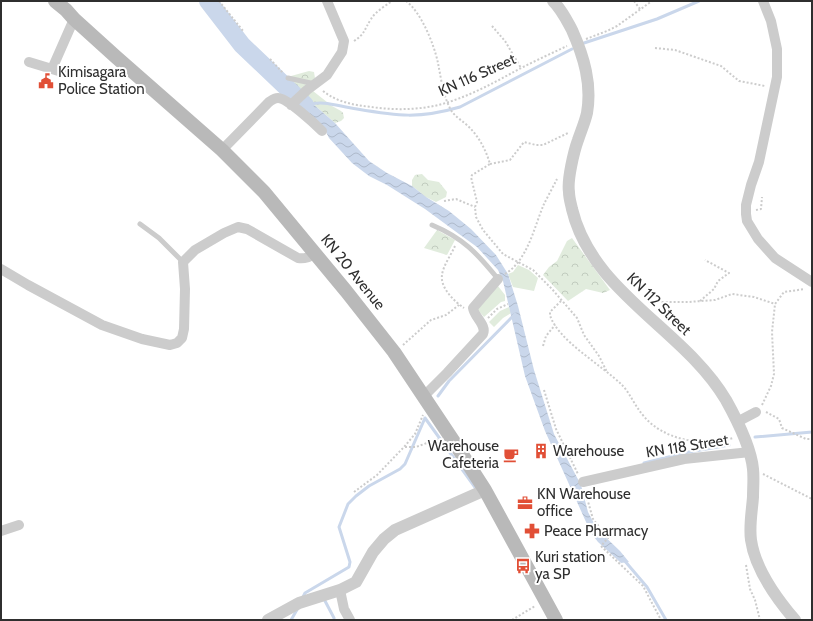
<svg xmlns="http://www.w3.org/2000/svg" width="813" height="621" viewBox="0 0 813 621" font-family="Cabin,sans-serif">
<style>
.grass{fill:#e1ecdd}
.forest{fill:url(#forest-crowns)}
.water{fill:url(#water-waves)}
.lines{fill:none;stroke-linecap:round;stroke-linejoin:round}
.stream{stroke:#cad7eb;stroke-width:3}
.river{stroke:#cad7eb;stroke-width:18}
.path{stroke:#ccc;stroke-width:2;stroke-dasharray:2 2;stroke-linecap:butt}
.service{stroke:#ccc;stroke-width:5}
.minor{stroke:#ccc;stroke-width:10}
.tertiary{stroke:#ccc;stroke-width:12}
.secondary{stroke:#b9b9b9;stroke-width:14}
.labels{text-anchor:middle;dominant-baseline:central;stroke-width:4;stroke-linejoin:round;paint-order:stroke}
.poi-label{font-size:15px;fill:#2f2f2f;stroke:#fff;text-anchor:start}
.street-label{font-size:15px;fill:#2f2f2f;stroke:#fff}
</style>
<defs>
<pattern id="forest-crowns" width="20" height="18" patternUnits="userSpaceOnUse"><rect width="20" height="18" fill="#e1ecdd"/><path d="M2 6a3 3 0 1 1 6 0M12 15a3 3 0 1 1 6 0" fill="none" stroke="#c1cbbe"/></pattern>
<pattern id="water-waves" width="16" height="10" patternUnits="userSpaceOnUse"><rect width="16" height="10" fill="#cad7eb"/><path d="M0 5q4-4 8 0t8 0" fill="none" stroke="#aeb9ca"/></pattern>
</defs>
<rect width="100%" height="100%" fill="#fff"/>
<path class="grass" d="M518,265l11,5 9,8 -4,13 -21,-4 -5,-13 5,-2z
M498,286l7,9v6l-4,1 -17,15 -6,-7v-4z
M509,307l2,6 -8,5 -9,9 -5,-5 11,-11z"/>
<path class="forest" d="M309,71l5,1 1,6 -8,11 -6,3 -12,-7 -2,-5 4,-4z
M313,91l19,15 9,5 2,2 1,5 -3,3 -6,2 -23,-20 -6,-7z
M422,174l6,6 11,2 8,10 -1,5 -10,5 -10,-5 -14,-11v-6l3,-5z
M437,230l18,10 -8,15 -23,-7z
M572,238l38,52 -7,3 -17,-4 -18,12 -25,-26 6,-8 8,-6 10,-20z"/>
<path class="water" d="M312,103l23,20 34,38 18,12 25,13 14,11 23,14 22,18 25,26 12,19 10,32 16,64 20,64 27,51 7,27 9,17 23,22 9,11 -8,1 -23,-21 -7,-9 -46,-102 -20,-55 -22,-95 -5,-11 -21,-23 -18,-13 -34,-25 -38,-24 -18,-9 -17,-13 -23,-25 -3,-6 -24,-23 3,-4z"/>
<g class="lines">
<path class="stream" d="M584,43l73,-24 42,-18
M305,105c21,-5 31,1 52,4 41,7 62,10 103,-2l112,-58
M438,396l11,-15 66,-67
M425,418l52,72
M755,437l57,-5
M644,463l45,-11 40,-7
M624,560l23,27 19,33
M303,597l2,-4 44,-26 1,-5 -11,-35 9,-23 8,-8 13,-10 31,-17 5,-5 20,-46
M324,599l10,19
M291,620l7,-12"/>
<path class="river" d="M208,1l34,44 63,60"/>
<path class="path" d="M219,1l25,31
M406,1c15,11 28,43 32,62 3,15 5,33 13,47 4,7 12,11 18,17 10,10 17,23 21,37l-18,11 -1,2 6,25 -2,5 1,10 7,13 20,24 30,16 19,19 25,29 7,17 15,21 8,16
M634,1l6,8
M492,26l13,15 16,27
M586,39l21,-8 10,-5 35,-25
M354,41c11,-7 10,-11 17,-22 4,-7 14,-13 21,-18
M655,48l20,2 46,16 18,15 26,5
M270,59l13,14
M323,91c14,11 30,14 48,16 21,3 42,3 63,-1 27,-6 52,-19 76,-32 18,-10 38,-19 57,-28
M490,164l20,-4 14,-18 12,3h7l25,-12
M444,201l12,-2 19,8
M756,210l5,-1 1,-12
M455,246c-4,9 -12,20 -13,29 -2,13 13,27 22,33
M505,274c23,-14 29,-47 39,-70 4,-8 9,-17 13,-25
M561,301l-11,11v3c7,25 53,51 72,70 7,7 11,17 17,25 6,9 16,18 25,22 20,11 48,12 69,6
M700,301l14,-12 4,-8 11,-8 -24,-13
M650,304l5,-2h33l27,-2 17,-6 22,3 21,7 9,-12 21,-3
M488,318l9,-9 11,-5
M403,345l28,-25 15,-5 13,-10
M543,346l3,-10 9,-11
M544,390l12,39 22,45
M762,405l9,-19 3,-12 -2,-42 3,-28
M766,412l13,7 3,9 24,11h6
M405,447h11l22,-8
M763,474l49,25
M585,491l8,28 15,19 -7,8 42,40 18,34
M354,492l23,-17 27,-28 11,-13 8,-19
M746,565l4,24 5,11 5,20
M512,620l23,-14"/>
<path class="service" d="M288,78l27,6
M140,224l19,14 24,24
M432,225c31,13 45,28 66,54"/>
<path class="minor" d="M763,1l8,20 6,28v28l-18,85 -8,23 -5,20v9l1,7 11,18 17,19 37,24
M29,62l23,7 22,-50
M52,69l13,4
M291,105l16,-15 20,-15 15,-23 2,-11 -17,-40
M222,150l47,-48c3,-2 5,-4 9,-4 9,0 37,26 44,33
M1,269l27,16 74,40 40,14 28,6 7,-2 5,-5 2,-9 1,-40 -2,-27 12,-12 29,-17 14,-6 9,2 51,29c8,1 11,-1 18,-5
M424,396l23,-23 36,-39c4,-9 -9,-17 -10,-26l25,-29
M737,422l19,-10
M583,482l101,-23 66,-7
M1,531l18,-6
M340,590l4,19 6,11"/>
<path class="tertiary" d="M553,1c9,9 13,18 19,29 12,27 20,54 15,83 -2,9 -6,18 -9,27 -4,11 -11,40 -9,52 0,6 2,12 3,17 20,84 112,120 154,191 10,18 25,48 27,69 1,9 0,19 0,28 -1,14 -4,29 -2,43 4,28 26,59 44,80
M268,620l31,-17 41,-13 16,-8 17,-30 11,-13 11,-9 90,-40"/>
<path class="secondary" d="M55,1l11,9 8,9 42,38 106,93 42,42 82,99 48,61 60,90 31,48 71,130"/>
</g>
<defs>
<g id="civic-bare" transform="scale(1.2)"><path d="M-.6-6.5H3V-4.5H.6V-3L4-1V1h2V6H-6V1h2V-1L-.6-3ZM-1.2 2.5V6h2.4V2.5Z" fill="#e14f36" stroke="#fff" stroke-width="2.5" paint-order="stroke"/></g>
<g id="building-bare" transform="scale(1.2)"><path d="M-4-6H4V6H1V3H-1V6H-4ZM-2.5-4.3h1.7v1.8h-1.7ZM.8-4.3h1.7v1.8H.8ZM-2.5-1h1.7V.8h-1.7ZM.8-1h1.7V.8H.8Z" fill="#e14f36" stroke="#fff" stroke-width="2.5" paint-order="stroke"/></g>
<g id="cafe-bare" transform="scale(1.2)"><path d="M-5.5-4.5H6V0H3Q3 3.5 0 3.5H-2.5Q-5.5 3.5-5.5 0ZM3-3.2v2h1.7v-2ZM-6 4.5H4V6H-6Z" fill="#e14f36" stroke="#fff" stroke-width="2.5" paint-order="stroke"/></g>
<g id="office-bare" transform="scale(1.2)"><path d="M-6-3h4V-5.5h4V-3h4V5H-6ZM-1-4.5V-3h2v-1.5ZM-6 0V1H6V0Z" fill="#e14f36" stroke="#fff" stroke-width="2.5" paint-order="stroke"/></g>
<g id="pharmacy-bare" transform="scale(1.2)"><path d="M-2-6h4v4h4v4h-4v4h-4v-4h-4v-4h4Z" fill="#e14f36" stroke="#fff" stroke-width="2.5" paint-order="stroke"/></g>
<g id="bus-bare" transform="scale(1.2)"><path d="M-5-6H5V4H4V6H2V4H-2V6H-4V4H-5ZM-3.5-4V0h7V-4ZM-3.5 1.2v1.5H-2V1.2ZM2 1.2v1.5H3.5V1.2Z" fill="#e14f36" stroke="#fff" stroke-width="2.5" paint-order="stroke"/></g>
</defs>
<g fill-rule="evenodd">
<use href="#civic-bare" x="46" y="81"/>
<use href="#building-bare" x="541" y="451"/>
<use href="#cafe-bare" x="511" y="455"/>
<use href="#office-bare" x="525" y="503"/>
<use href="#pharmacy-bare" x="532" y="531"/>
<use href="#bus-bare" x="523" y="566"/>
</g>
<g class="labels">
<g class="poi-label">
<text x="58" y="72">Kimisagara<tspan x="58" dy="17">Police Station</tspan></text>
<text x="499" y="446" text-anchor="end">Warehouse<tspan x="499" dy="17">Cafeteria</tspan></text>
<text x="553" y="451">Warehouse</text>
<text x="537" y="494">KN Warehouse<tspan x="537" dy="17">office</tspan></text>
<text x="544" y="531">Peace Pharmacy</text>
<text x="535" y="557">Kuri station<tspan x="535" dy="17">ya SP</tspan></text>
</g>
<g class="street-label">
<text transform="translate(477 75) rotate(-24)">KN 116 Street</text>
<text transform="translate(353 272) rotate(51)">KN 20 Avenue</text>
<text transform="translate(659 304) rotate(44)">KN 112 Street</text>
<text transform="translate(687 446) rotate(-9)">KN 118 Street</text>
</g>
</g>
<rect width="813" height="621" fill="none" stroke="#2f2f2f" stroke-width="4"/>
</svg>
